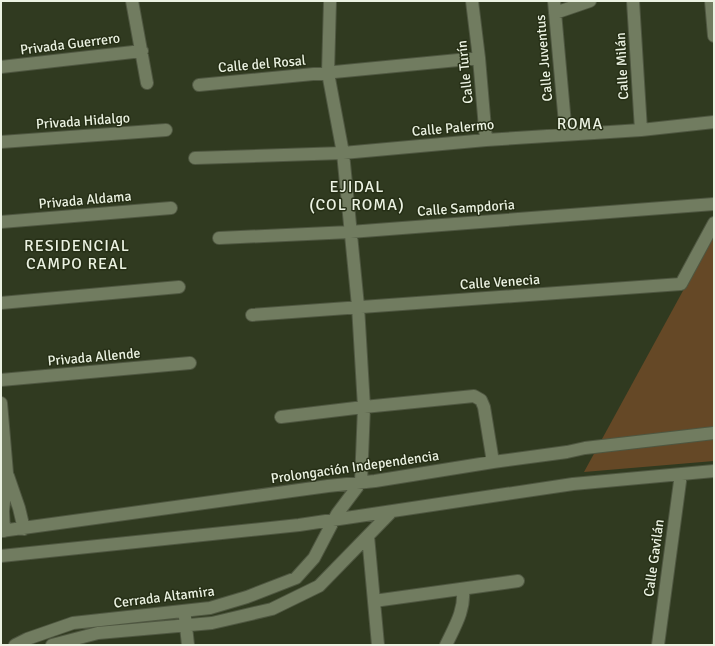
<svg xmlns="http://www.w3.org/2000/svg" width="715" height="646" viewBox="0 0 715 646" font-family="Signika,sans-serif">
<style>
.green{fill:#654826}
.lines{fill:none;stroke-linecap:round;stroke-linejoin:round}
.minor-casing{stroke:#4f5741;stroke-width:14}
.minor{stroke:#717c60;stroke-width:12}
.labels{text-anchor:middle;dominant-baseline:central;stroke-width:3;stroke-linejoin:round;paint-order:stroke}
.street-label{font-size:14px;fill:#ebf2e2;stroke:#262f16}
.quarter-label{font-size:16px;letter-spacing:1px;fill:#ebf2e2;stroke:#262f16}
</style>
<rect width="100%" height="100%" fill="#303a20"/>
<path class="green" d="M714,234v227l-130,11z"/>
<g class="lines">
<g class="minor-casing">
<path id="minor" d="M132,1l15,82
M472,1l7,57 7,82
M554,1l12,134
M633,1l8,129
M711,1l3,35
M555,13l35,-12
M1,67l141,-16
M199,85l280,-27
M1,142l165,-12
M195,158l148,-5 143,-13 155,-10 73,-8
M1,222l170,-14
M219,238l131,-6 364,-28
M1,303l178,-16
M252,315l429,-31 33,-61
M1,380l189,-17
M1,403l6,70 -4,38 1,20
M281,417l83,-10 110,-11 7,4 3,7 9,55
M8,476l11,32 5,21
M1,531l327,-45 47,-5 118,-19 74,-10 18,-4 129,-15
M368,536l10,109
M1,556l298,-31 274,-41 141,-13
M374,601l144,-20
M185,617l3,28
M15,645l12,-6 46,-16 137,-15 37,-11 49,-19 18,-20 23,-44 24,-32 3,-75 -6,-101 -15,-153 -15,-80 2,-72
M52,645l46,-12 114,-10 60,-14 47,-23 73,-75
M446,645c9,-19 19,-35 17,-56
M658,645l23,-171"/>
</g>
<use href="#minor" class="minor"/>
</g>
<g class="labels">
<g class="street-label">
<text transform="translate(70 44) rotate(-7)">Privada Guerrero</text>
<text transform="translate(544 58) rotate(-95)">Calle Juventus</text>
<text transform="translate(262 64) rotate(-5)">Calle del Rosal</text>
<text transform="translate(622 66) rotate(-93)">Calle Milán</text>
<text transform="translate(465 72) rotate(-96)">Calle Turín</text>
<text transform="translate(83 121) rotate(-4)">Privada Hidalgo</text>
<text transform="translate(453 128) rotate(-5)">Calle Palermo</text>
<text transform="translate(85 200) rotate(-5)">Privada Aldama</text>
<text transform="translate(466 208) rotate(-4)">Calle Sampdoria</text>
<text transform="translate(500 282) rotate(-4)">Calle Venecia</text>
<text transform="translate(94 357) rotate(-5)">Privada Allende</text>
<text transform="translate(355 467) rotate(-8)">Prolongación Independencia</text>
<text transform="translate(654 558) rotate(-82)">Calle Gavilán</text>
<text transform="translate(164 597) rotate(-7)">Cerrada Altamira</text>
</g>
<g class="quarter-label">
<text x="580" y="124">ROMA</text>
<text x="357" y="187">EJIDAL<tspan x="357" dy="18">(COL ROMA)</tspan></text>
<text x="77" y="246">RESIDENCIAL<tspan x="77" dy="18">CAMPO REAL</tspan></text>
</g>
</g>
<rect width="715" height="646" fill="none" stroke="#ebf2e2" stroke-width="4"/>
</svg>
